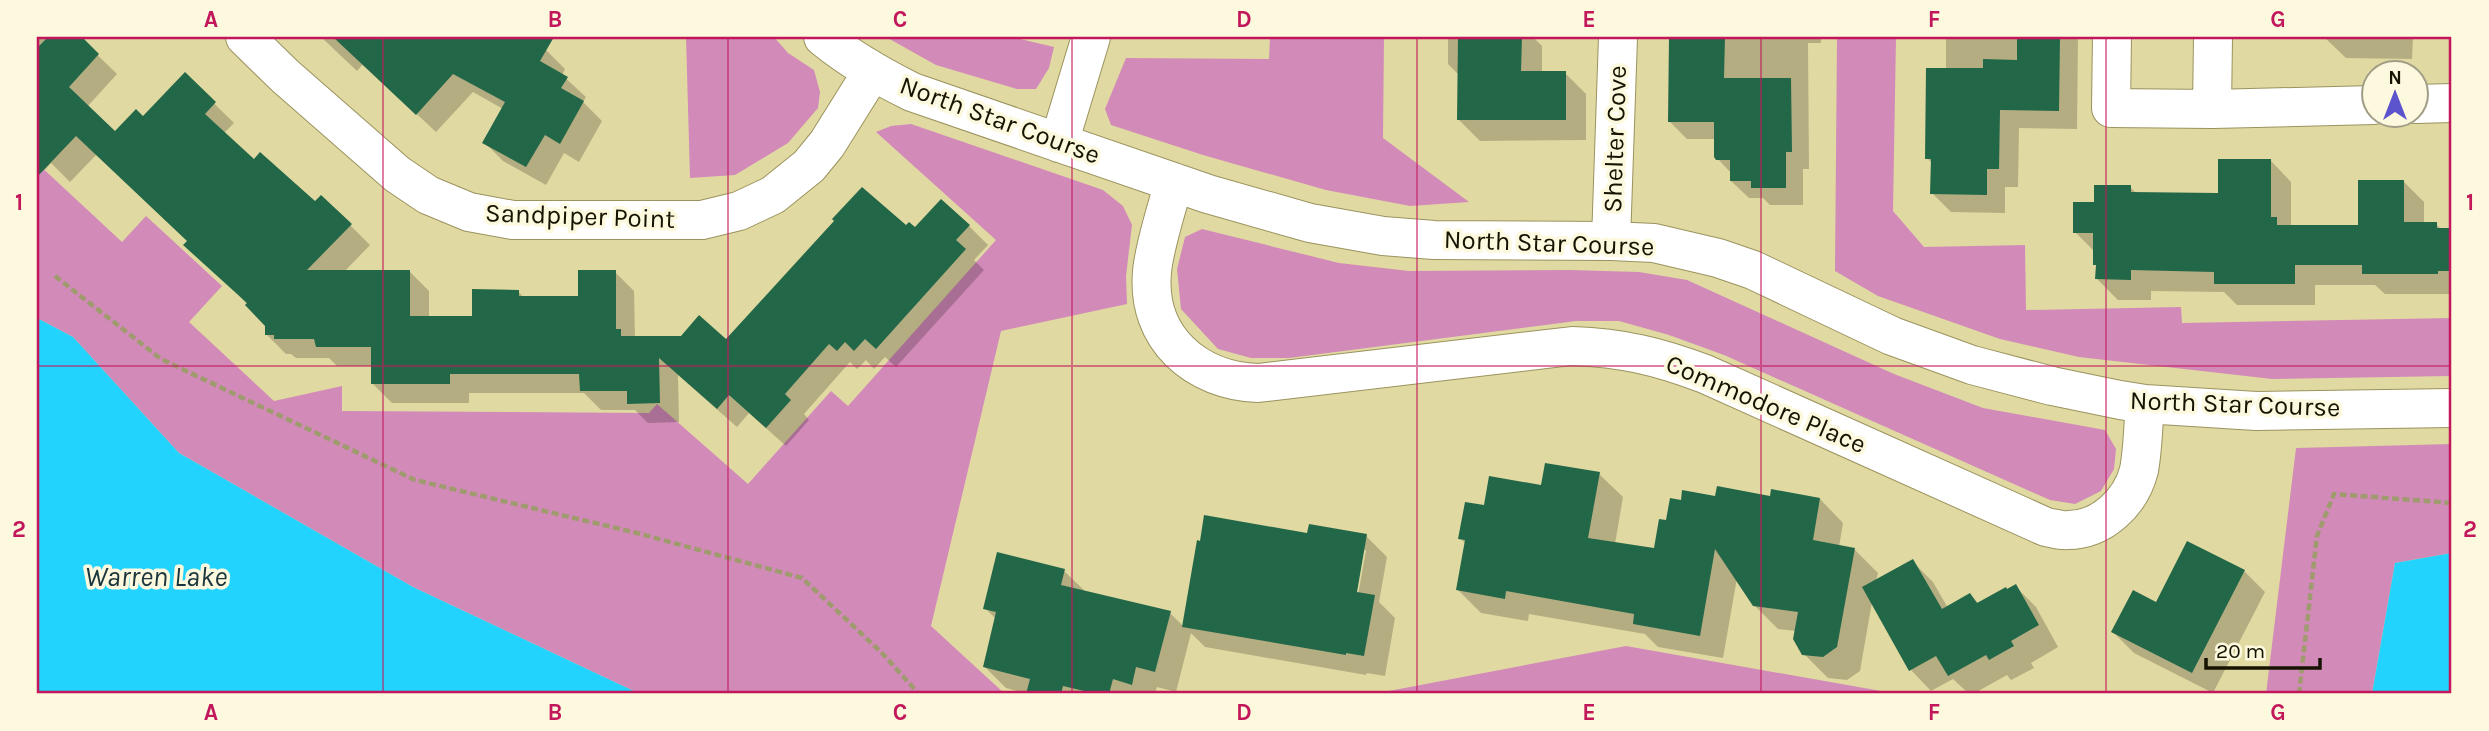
<svg xmlns="http://www.w3.org/2000/svg" width="2489" height="731" viewBox="0 0 2489 731" font-family="Karla,sans-serif">
<style>
.green{fill:#d28ab9}
.water{fill:#22d3fe}
.shadow{fill:#0003;fill-rule:evenodd}
.building{fill:#236749}
.lines{fill:none;stroke-linecap:round;stroke-linejoin:round}
.minor-casing{stroke:#9b935f;stroke-width:40}
.path{stroke:#a09a6f;stroke-width:4.5;stroke-dasharray:7 3.5;stroke-linecap:butt}
.minor{stroke:#fff;stroke-width:38}
.grid{fill:none;stroke:#c2185b;stroke-width:2;stroke-opacity:0.55}
.labels{text-anchor:middle;dominant-baseline:central;stroke-width:7;stroke-linejoin:round;paint-order:stroke}
.street-label{font-size:26px;fill:#161301;stroke:#fdf9de}
.water-label{font-size:28px;font-style:italic;fill:#1c363e;stroke:#fdf9de}
.neatline{fill:none;stroke:#c2185b;stroke-width:2.5}
.grid-label{font-size:23px;text-anchor:middle;font-weight:bold;fill:#c2185b}
</style>
<rect width="100%" height="100%" fill="#e1d9a2"/>
<path class="green" d="M686,37h88l14,16 26,17 6,22 -2,16 -30,35 -53,32 -45,3z
M886,37h126l42,10 -5,21 -13,21h-19l-81,-24z
M1270,37h114l-1,101 86,64 -59,4 -84,-16 -123,-35 -92,-30 -6,-16 21,-51 143,1z
M1837,37h59l-3,174 31,36 101,-2 1,65 155,-3 1,16 270,-5v58l-180,3 -193,-22 -79,-18 -122,-43 -43,-25z
M911,124l192,66 20,16 9,19 -6,51 1,28 -126,27 -70,295 74,68h-365l-227,-107 -234,-134 -106,-116 -36,-19v-155l85,79 24,-26 76,70 -33,36 85,79 68,-15v25l307,2 8,-9 91,80 83,-93 17,15 148,-166 -120,-108 15,-6z
M1202,229l137,34 70,8 161,-1 69,2 48,8 207,94 89,34 122,22 11,19 -2,20 -13,22 -26,13 -25,-4 -326,-145 -55,-20 -50,-14h-43l-287,37h-38l-33,-9 -37,-40 -4,-40 8,-32z
M2452,444v109l-57,10 -23,131h-106l30,-246z
M1626,646l272,48h-525z"/>
<path class="water" d="M37,318l36,19 106,116 234,134 227,107h-603z
M2452,553v141h-80l23,-131z"/>
<path class="shadow" d="M37,37h42l38,37 -30,33 28,27 29,-16 41,-43 49,48 -11,11 31,28 96,63 20,20 -26,27h66l19,19v27h45l44,-27 6,7h56l35,-26 19,19 1,47 91,3 180,-114 10,3 53,-4 19,19 -14,15 10,10 -88,97 -11,-10 -11,12 -8,-9 -9,9 -7,-7 -46,52 5,6 -23,26 -37,-33 -12,14 -59,-52 1,47 -31,1 -13,-13h-34l-17,-17h-115v10h-77l-19,-19v-18h-36l-8,-8h-33l-5,-4h-5l-20,-20v-9l-77,-84 -92,-87 -27,28 -19,-19 -6,7 -8,-8z
M321,37h134l29,27 16,-27h24l22,13 19,19 -3,6 24,22 -3,5 19,19 -23,41 -15,-9 -18,32 -43,-24 -19,-19 19,-33 -30,-17 -37,40 -73,-68 -6,7z
M1448,37h85l9,9v27h23l21,21v46l-106,1 -21,-21 1,-44 -12,-12z
M1685,37h136v6h-13l1,126h-6v36h-33l-7,-7h-14l-18,-17v-8l-13,-14 -2,-20h-29l-17,-17 14,-49z
M1946,37h132l-1,92 -58,-1 -1,59h-13v26l-54,-1 -19,-19v-30l-5,-5 19,-88z
M2413,37l-1,22 -66,-1 -21,-20z
M2271,161l20,21v44h69l43,-45 21,21v22h12l6,6h10v64h-67l-10,-9h-60v20h-78l-13,-13 -73,-1v9h-33l-21,-21 -2,-27 -20,-20 21,-28 34,-17 7,7 83,1z
M1599,474l24,23 -8,47 40,6 12,-28 15,-20 35,-4 103,1 23,24 -4,24 15,2 24,24 -2,8 36,-20 21,21 15,26 22,-13 9,9 36,-18 21,21 22,40 -27,16 3,5 -23,12 -4,-5 -34,19h-4l-16,-15 -22,12 -20,-21 -39,-68 -12,69 -13,9 -19,-2 -24,-24 -8,-23 -18,-2 -24,-24 -17,-27 -14,80 -65,-11 -13,-13 -116,-20 -1,7 -47,-8 -23,-23 8,-46 -6,-6 25,-31 58,-20z
M1308,535l58,1 21,21 -8,45 16,16 -10,58 -18,-3 -1,2 -161,-28 -14,-14 -15,59 -19,-5 -2,7h-127l-22,-6 -21,-21 11,-48 -11,-11 79,-37 22,21 84,21 14,14zM1363,550h3l-9,51h-3z
M2244,571l21,21 -52,101 -79,-40 -21,-21 44,-28z"/>
<path class="building" d="M48,37h34l17,17 -30,33 46,44 21,-22 7,7 42,-44 31,30 -11,12 49,45 6,-7 55,49 6,-6 31,29 -45,46h103v46h62v-27l47,1v6h59v-26h38v59h5v7h60l18,-21 27,24 108,-118 -2,-2 30,-32 44,38 3,-3 6,5 26,-28 29,26 -14,15 10,9 -90,100 -11,-10 -11,12 -9,-9 -8,9 -8,-7 -44,50 6,6 -25,28 -37,-33 -12,14 -58,-51 1,45 -33,1v-13h-47l-1,-17h-129v10h-79v-37h-55l-2,-8h-40v-4h-9v-9l-20,-21 2,-2 -64,-58 4,-4 -111,-105 -39,41v-129z
M333,37h221l-14,24 28,16 -7,11 23,13 -24,43 -15,-9 -19,32 -44,-24 23,-41 -52,-28 -37,41z
M1458,37h64l-1,34h45v49h-109z
M1669,37h56l-1,41h67l1,74h-6v36h-35v-7h-21v-21h-14l-2,-3v-35h-46z
M2017,37h43l-1,74 -59,-1 -1,59h-12v26l-57,-1 1,-35h-6l1,-91h57v-9l34,1z
M2218,159h53v58h6v8h81v-45h46v42h33v6h15v43h-14v3h-76v-9h-67v19h-81v-12l-83,-2v10l-36,-1 1,-14h-3v-32h-20v-31h21v-17h37v7l87,1z
M1545,463l55,9 -12,66 66,10 5,-29 7,1 4,-22 11,2 1,-10 33,6 2,-10 53,10 1,-7 49,9 -7,42 42,8 -18,99 -14,10 -21,-2 -9,-16 5,-27 -45,-6 -38,-57 -15,87 -67,-12 1,-10 -128,-23 -1,8 -49,-9 9,-50 -7,-1 7,-37 19,3 5,-29 52,9z
M1204,515l103,18 2,-9 58,10 -10,58 18,3 -11,61 -18,-3v2l-164,-28 15,-87 3,1z
M2187,541l58,29 -53,103 -81,-41 22,-42 23,12z
M997,552l68,17 -4,16 110,26 -16,61 -19,-5 -4,18 -19,-6 -4,15h-12l-34,-8 -2,8h-35l4,-15 -47,-12 13,-55 -13,-3z
M1913,559l29,50 28,-16 7,10 29,-16 1,2 9,-5 23,41 -28,16 3,5 -25,14 -3,-5 -38,21 -12,-20 -27,15 -47,-84z"/>
<g class="lines">
<g class="minor-casing">
<path id="minor" d="M245,37l40,39 112,98 31,21 41,17 44,8h189l37,-9 34,-16 36,-29 18,-22 45,-72
M823,37c28,23 57,39 89,55l296,102 102,29 73,13 51,4 177,1 43,2 64,15 35,12 139,66 80,29 80,21 68,14 25,4 111,7 196,-3
M2112,37l-1,71 101,1 1,-72
M2416,104l36,-1
M2212,109l162,-4
M1059,143l32,-106
M1174,182c-7,26 -20,65 -22,90 -6,66 44,109 106,111l314,-37c51,2 85,10 133,28l341,153c7,1 15,4 22,3 34,0 63,-28 71,-60 4,-21 4,-44 6,-66
M1611,241l7,-204"/>
</g>
<path class="path" d="M55,276l106,83 254,121 222,53 165,45 80,75 37,41
M2299,694l18,-158 17,-42 118,9"/>
<use href="#minor" class="minor"/>
</g>
<path class="grid" d="M383,37v657M728,37v657M1072,37v657M1417,37v657M1761,37v657M2106,37v657M37,366h2415"/>
<g class="labels">
<g class="street-label">
<text transform="translate(1000 120) rotate(20)">North Star Course</text>
<text transform="translate(1615 139) rotate(-88)">Shelter Cove</text>
<text transform="translate(580 216) rotate(2)">Sandpiper Point</text>
<text transform="translate(1549 243) rotate(2)">North Star Course</text>
<text transform="translate(1766 404) rotate(23)">Commodore Place</text>
<text transform="translate(2235 404) rotate(2)">North Star Course</text>
</g>
<g class="water-label">
<text x="156" y="576">Warren Lake</text>
</g>
</g>
<rect width="2489" height="731" fill="none" stroke="#fdf9de" stroke-width="77"/>
<g transform="translate(2395 94)"><circle r="33" fill="#fdf9de" stroke="#a19d86" stroke-width="2"/>
<path d="M0-5L12 26L0 18L-12 26Z" fill="#5b54cd"/>
<text y="-10" font-size="19" font-weight="bold" text-anchor="middle" fill="#161301">N</text>
</g>
<path d="M2206 658v10h114v-10" fill="none" stroke="#161301" stroke-width="3.5"/>
<text x="2216" y="658" font-size="21" fill="#161301" stroke="#fdf9de" stroke-width="5" paint-order="stroke">20 m</text>
<rect x="38" y="38" width="2412" height="654" class="neatline"/>
<g class="grid-label">
<text x="211" y="27">A</text>
<text x="555" y="27">B</text>
<text x="900" y="27">C</text>
<text x="1244" y="27">D</text>
<text x="1589" y="27">E</text>
<text x="1934" y="27">F</text>
<text x="2278" y="27">G</text>
<text x="19" y="210">1</text>
<text x="2470" y="210">1</text>
<text x="19" y="537">2</text>
<text x="2470" y="537">2</text>
<text x="211" y="720">A</text>
<text x="555" y="720">B</text>
<text x="900" y="720">C</text>
<text x="1244" y="720">D</text>
<text x="1589" y="720">E</text>
<text x="1934" y="720">F</text>
<text x="2278" y="720">G</text>
</g>
</svg>
